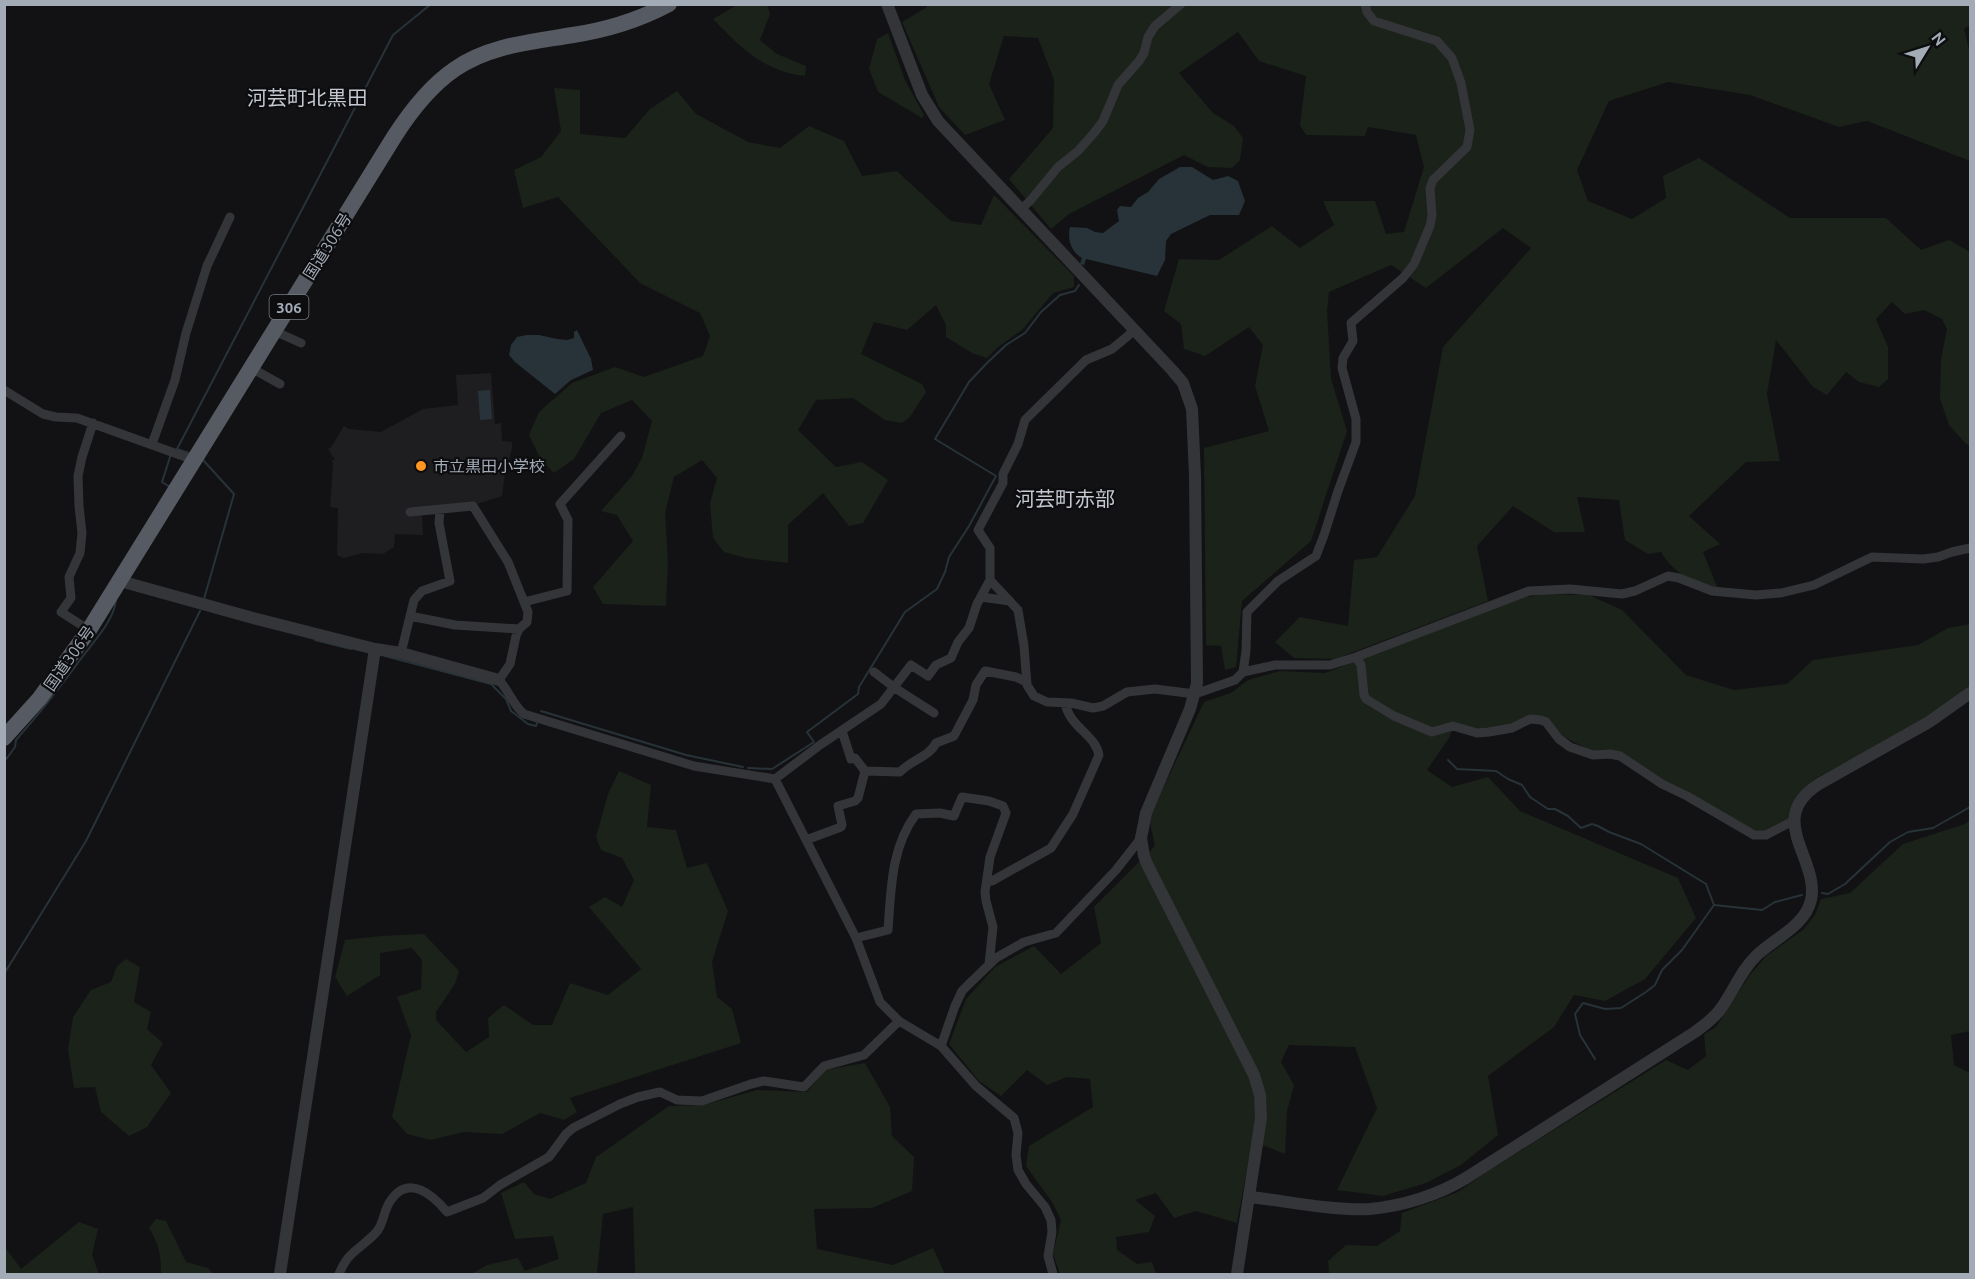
<svg xmlns="http://www.w3.org/2000/svg" width="1975" height="1279" viewBox="0 0 1975 1279" font-family="Ubuntu,'Noto Sans JP',sans-serif">
<style>
.built{fill:#1e1e21}
.green{fill:#1a221a}
.water{fill:#273339}
.lines{fill:none;stroke-linecap:round;stroke-linejoin:round}
.stream{stroke:#273339;stroke-width:2}
.minor{stroke:#333539;stroke-width:9}
.tertiary{stroke:#333539;stroke-width:12}
.trunk{stroke:#565a62;stroke-width:16}
.poi-dot{fill:#ff961f;stroke:#0d0d0f;stroke-width:2}
.labels{text-anchor:middle;dominant-baseline:central;stroke-width:4.5;stroke-linejoin:round;paint-order:stroke}
.shield{fill:#0d0d0f;stroke:#757c84;stroke-width:1.5}
.shield-label{font-size:15px;font-weight:bold;fill:#a2abb6}
.street-label{font-size:16px;fill:#a2abb6;stroke:#0d0d0f}
.poi-label{font-size:16px;fill:#a2abb6;stroke:#0d0d0f;text-anchor:start}
.quarter-label{font-size:20px;fill:#c4c9d1;stroke:#0d0d0f}
</style>
<rect width="100%" height="100%" fill="#121214"/>
<path class="built" d="M491,373l4,51 6,-1 1,18 10,1v7l-7,24 -3,23 -25,8 -2,-2 -53,13 1,20 -28,-1 -1,13 -11,7 -20,-1 -20,5 -6,-3 1,-47 -8,-1 3,-43 -1,-4h3l-7,-11 3,-2 13,-21 5,3 32,3 42,-23 35,-4 -2,-30z"/>
<path class="green" d="M926,4l1044,1v20l-6,4 6,24v108l-103,-40 -28,6 -89,-32 -82,-13 -59,19 -32,69 11,31 44,18 34,-21 -3,-22 36,-18 91,60h96l35,32 28,-10 21,12v194l-4,-2 -17,-19 -9,-26 1,-40 6,-30 -5,-10 -18,-9 -19,4 -13,-12 -16,17 12,28v32l-9,8 -20,-5 -13,-10 -19,23 -14,-8 -37,-47 -9,54 13,67 -34,1 -57,54 31,28 -17,8 15,37c-26,-8 -42,-13 -57,-37l-13,2 -23,-14 -6,-40 -42,-3 8,35h-31l-41,-26 -36,40 11,55 -153,58 -41,-1 -19,-16 25,-25 48,9 6,-66 23,-3 38,-61 28,-149 88,-99 -28,-20 -77,60 -35,-23 -62,27 -2,19 4,68 16,52 -36,110 -69,60 -6,66 -11,3 -4,-24 -15,-1 -2,-197 65,-17 -14,-45 8,-41 -14,-18 -44,29 -21,-7 -3,-25 -17,-13 15,-52 40,1 53,-34 28,22 34,-23 -11,-24h52l11,33 18,-2 20,-65 -8,-32 -48,-8 -3,9 -59,-1 -6,-10 6,-49 -47,-15 -21,-29 -59,41 34,40 21,13 9,12 -3,22 -8,8 -24,-1 -24,-12 -115,59 -18,15 -42,-50 44,-51 1,-48 -16,-42 -34,-2 -15,48 16,36 -40,15 -26,-28 -37,-85 25,-15z
M737,5h30l3,9 -10,26 17,14 29,12 -1,10c-41,-4 -65,-29 -92,-57z
M888,33l17,47 19,35 -2,3 -44,-26 -9,-23 8,-30z
M554,88l26,2v44l45,4 25,-29 27,-18 19,23 52,28 32,6 29,-22 35,15 18,35 35,-5 54,50 30,4 13,-30 80,81v11l-21,6 -31,37 -24,17 -11,11 -15,-5 -26,-16v-12l-10,-20 -29,25 -33,-8 -13,32 61,30 4,8 -16,25 -8,6 -17,-3 -32,-22 -37,2 -18,30 38,37 26,-5 26,18 -25,43 -14,3 -26,-33 -35,32v38l-42,-5 -22,-6 -11,-14 -3,-35 7,-25 -15,-18 -28,17 -9,36 3,48 -2,45 -63,-2 -10,-17 40,-46 -16,-26 -16,-4 31,-35 10,-18 10,-37 -20,-21 -31,13 -27,46 -20,14 -13,-13 -12,-25 10,-23 33,-29 43,-16 29,10 59,-21 7,-20 -10,-23 -60,-30 -82,-86 -35,11 -9,-38 27,-13 20,-26z
M1546,594l43,1 33,15 64,65 48,15 53,-6 26,-24 105,-15 30,-17 22,-4v63l-45,34 -109,57c-18,15 -21,20 -27,42l-22,12h-11l-94,-52 -40,-25 -28,-3 -34,-17 -12,-15 -70,11 -23,-9 -6,16 -22,32 25,17 36,-10 32,34 158,67 18,40 -51,61 -40,22 -31,-6 -20,32 -66,49 10,59 -37,30 -35,18 -43,13 -46,-6 40,-82 -22,-61 -66,-2 -8,17 13,23 -7,26 -2,43 -33,-13 -15,82 -41,-12 -22,7 -18,-25 -21,7 20,16 -6,16 -33,5 1,13 20,14 15,-2 4,12h-96l-7,-20 8,-34 -9,-18 -26,-36 3,-20 64,-39 -3,-28 -23,-2 -20,8 -20,-15 -26,26 -22,-15 -30,-37 17,-45 29,-32 39,-21 27,28 40,-31 -7,-36 61,-61 -6,-28 55,-116 27,-9 17,-13 32,-9 45,2 195,-75z
M619,771l32,14 -4,42 29,3 11,38 20,-5 21,48 -16,51 5,35 15,12 9,34 -171,55 7,14 -13,8 -24,-7 -38,21 -38,-2 -34,8 -23,-6 -15,-17 19,-82 -14,-38 24,-8 1,-29 -10,-12 -32,5v22l-33,21 -12,-19 10,-37 36,-4 43,-2 35,37 -4,13 -19,28v8l30,32 23,-15 -1,-19 16,-13 29,20h19l18,-42 38,12 33,-26 -52,-62 16,-10 17,10 12,-27 -12,-22 -21,-8 -5,-13 12,-43z
M1970,820v211l-19,4 3,30 16,8v201h-641l-1,-13 18,-16 31,1 23,-15 2,-18 56,-21 30,-21 178,-111 22,10 18,-14 -2,-22 12,-7 33,-51 17,-20 37,-26 12,-15 6,-16 29,-6 53,-49 62,-20z
M126,959l14,8 -6,35 17,10 -4,17 16,14 -12,22 20,28 -24,34 -18,9 -28,-24 -6,-25 -21,1 -6,-38 5,-33 18,-27 20,-8 6,-16z
M865,1063l25,44 2,29 22,21 -2,34 -40,17 -58,1 3,40 76,16 40,-17 12,26h-310l-2,-67 -30,7 -6,60h-126l16,-9 31,-7 7,13 34,-12 -6,-23 -38,3 -14,-46 23,-11 10,12 16,5 36,-16 10,-26 73,-51 35,-1 53,-15 50,2 18,-22z
M156,1219l10,2 20,41 22,6 5,6h-54l2,-1c0,-17 -2,-30 -12,-45z
M79,1222l19,7 -6,26 7,19h-94v-27l16,22z"/>
<path class="water" d="M1180,167h12l21,13 15,-4 10,5 7,20 -6,14h-29l-39,19 -5,7 -1,19 -8,16 -71,-17 -2,6 -4,-1 2,-6c-11,-6 -15,-19 -12,-31l17,1 8,4 8,1 16,-12 -2,-11 3,-4 11,1 7,-9 10,-6 11,-13z
M577,330l14,29 2,11 -22,10 -16,14 -40,-32 -6,-7 2,-10 6,-8 10,-2h12l18,4 10,1 7,-2v-6z
M490,390l2,29 -12,1 -2,-29z"/>
<g class="lines">
<path class="stream" d="M189,453l-12,-4 216,-414 38,-31
M203,460l31,34 -30,105
M170,487l-8,-5 9,-28
M315,640l36,9
M385,656l106,28 15,15 5,12 17,13 8,2 1,-3
M541,711l145,44 57,12
M1448,760l9,9 39,2 12,8 14,6 8,12 18,12h7l13,7 13,12 11,-4 6,2 11,6 32,12 65,40 8,21 48,5 13,-8 27,-7
M4,762l11,-15 1,-7c24,-27 46,-55 67,-84 12,-16 31,-36 33,-56
M748,768l24,1 42,-27 -7,-10 51,-38 1,-7 46,-75 32,-23 8,-17 4,-15 20,-31 27,-50 -61,-37 34,-57 18,-19 19,-18 19,-12 16,-21 19,-17 15,-4 4,-6
M1822,893l6,1 17,-10 45,-42 18,-10 25,-4 37,-21
M4,974l82,-133 114,-230
M1595,1059l-15,-24 -5,-21 8,-11 22,6 16,-1 25,-16 9,-7 7,-15 20,-20 32,-45"/>
<path class="minor" d="M1021,209l9,-8 28,-34 20,-16 16,-18 9,-12 15,-36 21,-24 5,-8 4,-16 7,-11 26,-22
M274,331l27,12
M251,368l29,16
M4,390l39,24 13,3 21,1 117,42
M152,444l23,-64 11,-47 21,-67 23,-49
M410,512l63,-6 35,56 20,50 -1,10 -8,7 -3,7 -6,28 -11,16c10,11 14,25 25,34l170,52 81,13 45,-34 61,-41 30,-39 17,11 8,-11 15,-7 7,-16 11,-14 8,-24 13,-24v-32l-12,-18 25,-47v-9l15,-30 7,-24 61,-60 26,-11 23,-19
M990,580l28,30 6,36 3,39 7,11 13,6 24,1 22,5 10,-2 24,-14 28,-3 40,5 40,-14 8,-8 32,-7h55l26,-8 173,-66 41,-2 52,5 13,-3 33,-15 11,2 33,13 44,4 25,-2 33,-8 58,-28 51,2 15,-2 14,-5 18,-4
M981,597l29,4
M524,602l43,-11 1,-71 -8,-16 61,-68
M410,616l45,9 64,4
M89,630l-28,-18 10,-14 -2,-21 11,-24 2,-20 -3,-27 -1,-30 4,-19 11,-34
M401,653l13,-53 8,-9 28,-10 -11,-58 1,-13
M1356,657l5,8 3,30 2,4 28,17 38,16 21,-6 24,7 12,-1 23,-4 18,-9 11,1 5,2 13,17 11,8 23,8 17,-1 10,2 42,28 25,12 67,39h12l29,-15
M874,672l21,16 39,25
M1243,672l3,-21 1,-39 31,-31 38,-25 8,-21 14,-44 18,-49v-23l-14,-51 1,-10 10,-17 -2,-18 52,-45 11,-14 16,-38 2,-11 -2,-27 3,-8 34,-33 3,-17 -9,-47 -9,-25 -15,-17 -63,-20 -7,-9 -2,-8
M842,731l9,28 4,-1 10,13 35,1c10,-11 30,-16 36,-29l18,-7 19,-36 3,-15 9,-14 31,6 10,5
M775,779l81,159 24,64 19,19 42,25 35,40 38,32 4,15 -2,22 2,15 8,14 19,23 6,13 1,12 -4,24 5,18
M806,840l35,-13 1,-2 -4,-19 17,-5 3,-3 7,-27
M988,882l4,-1 59,-33 22,-34 26,-59c-4,-21 -29,-27 -34,-52
M856,938l32,-8c3,-40 3,-83 28,-116l24,-1 14,3 8,-19 27,4 14,5 3,7 -16,44 -5,35 1,9 7,26 -4,37
M941,1046l14,-40 7,-15 6,-6 28,-27 28,-16 32,-9 60,-63 25,-32
M339,1274c2,-5 5,-11 9,-16 8,-10 22,-17 30,-28 6,-9 6,-21 13,-30 18,-26 42,-5 56,12l36,-14 17,-13 49,-28 17,-23 7,-6 47,-24 18,-7 22,-5 17,8 25,1 49,-17 13,-3 40,6 20,-21 40,-11 35,-34"/>
<path class="tertiary" d="M887,4l35,91 16,26 234,249 11,13 9,26 3,67 2,207 -7,26 -44,104 -5,25 3,18 3,8 107,211 6,20 1,23 -24,156
M120,581l133,37 122,31 26,4 98,27
M1250,1197c37,4 83,14 120,12 33,-3 68,-14 96,-31l229,-146c8,-6 17,-12 24,-21 14,-18 21,-40 38,-56 18,-17 48,-29 54,-55 9,-41 -47,-81 8,-116l110,-62 41,-29
M280,1274l95,-625"/>
<path class="trunk" d="M4,738l36,-40 49,-68 305,-493c16,-25 36,-51 61,-68 35,-24 77,-27 118,-34 33,-5 66,-15 96,-31"/>
</g>
<circle class="poi-dot" cx="421" cy="466" r="6"/>
<g class="labels">
<rect class="shield" x="269.5" y="295" width="39" height="24" rx="4.5"/>
<g class="shield-label">
<text x="289" y="307">306</text>
</g>
<g class="street-label">
<text transform="translate(327 246) rotate(-58)">国道306号</text>
<text transform="translate(69 658) rotate(-55)">国道306号</text>
</g>
<g class="poi-label">
<text x="433" y="466">市立黒田小学校</text>
</g>
<g class="quarter-label">
<text x="307" y="97">河芸町北黒田</text>
<text x="1065" y="498">河芸町赤部</text>
</g>
</g>
<rect width="1975" height="1279" fill="none" stroke="#a2abb6" stroke-width="12"/>
<g transform="translate(1927 48) rotate(52)" stroke="#0d0d0f" stroke-width="4.5" paint-order="stroke">
<path d="M0-4.5L10 22L0 15L-10 22Z" fill="#a2abb6"/>
<text y="-9" font-size="16" font-weight="bold" text-anchor="middle" fill="#a2abb6">N</text>
</g>
</svg>
